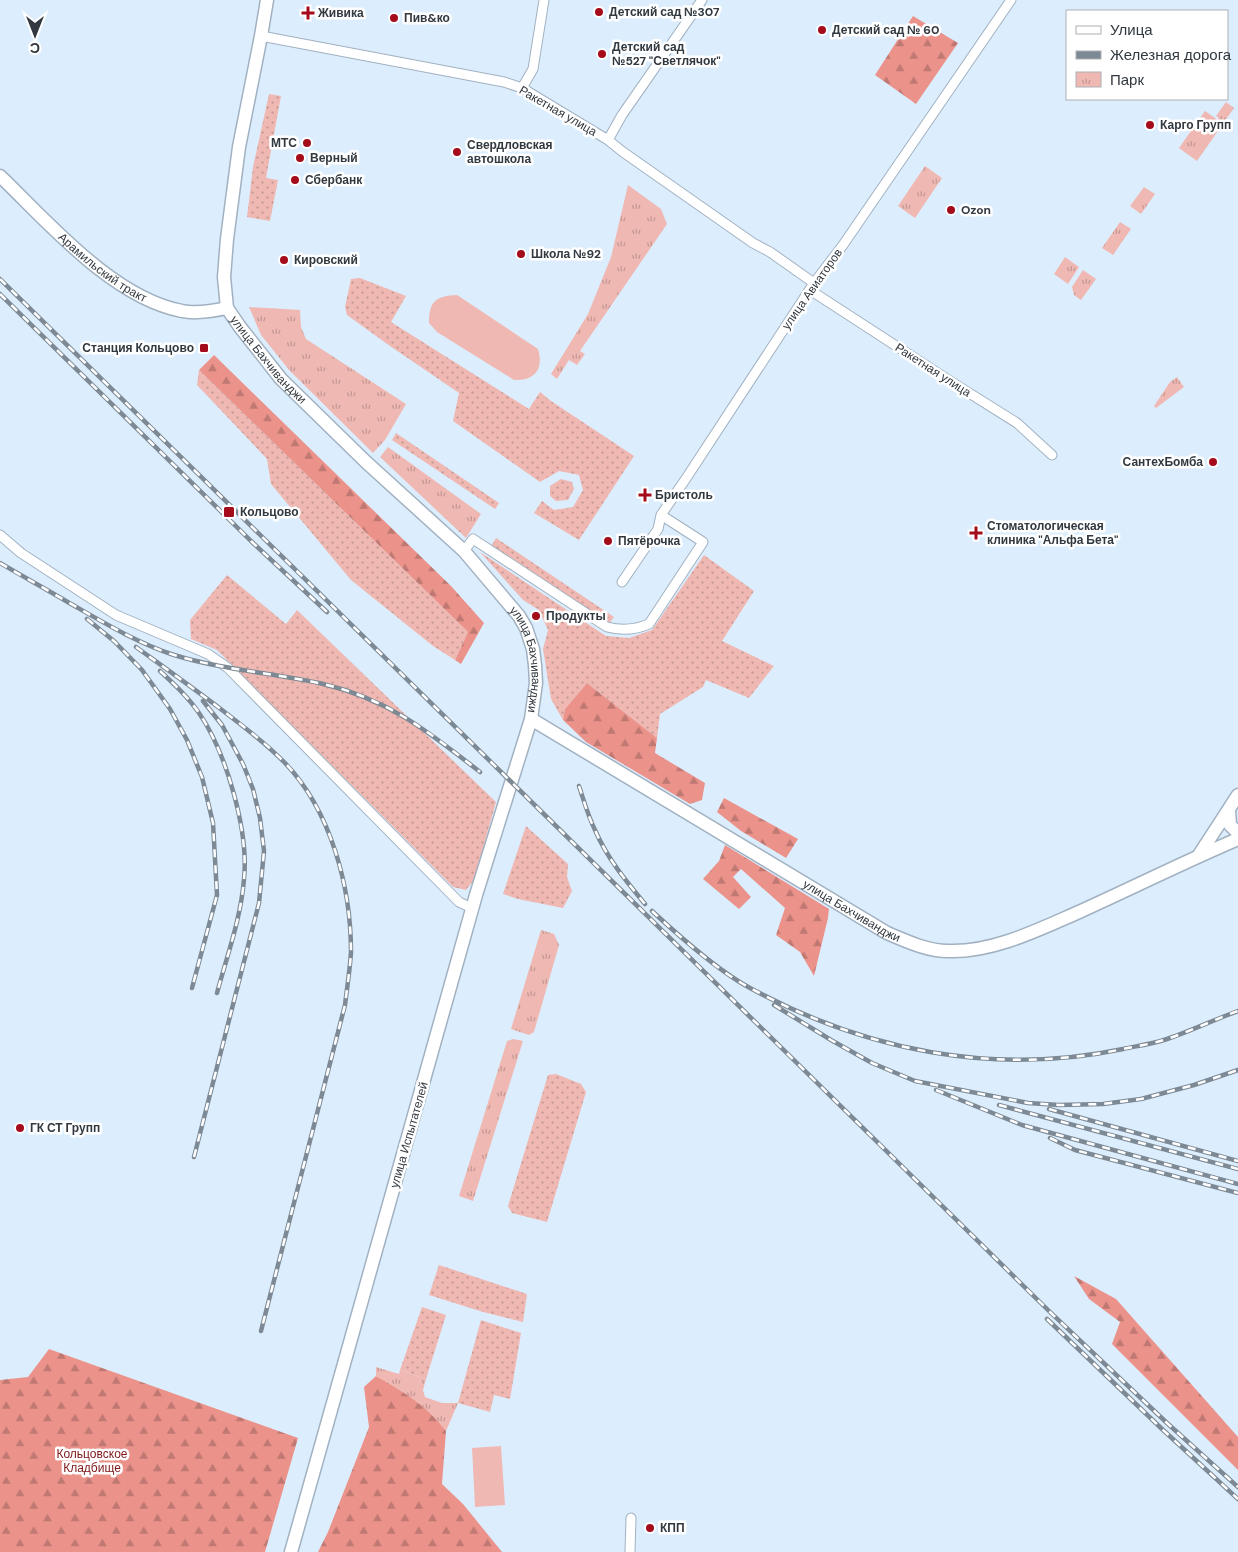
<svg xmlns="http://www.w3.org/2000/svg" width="1238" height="1552" viewBox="0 0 1238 1552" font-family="'DM Sans',sans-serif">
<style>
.grass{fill:url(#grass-dots)}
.forest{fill:url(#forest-firs)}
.park{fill:url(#park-tufts)}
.pitch{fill:#f0b8b2}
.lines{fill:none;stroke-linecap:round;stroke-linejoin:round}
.street-casing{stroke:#a1b1c1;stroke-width:11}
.secondary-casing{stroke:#a1b1c1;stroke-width:15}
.street{stroke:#fff;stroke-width:9}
.secondary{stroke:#fff;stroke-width:12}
.rail-casing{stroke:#7d8994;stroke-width:4.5}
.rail{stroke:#fff;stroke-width:2.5;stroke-dasharray:8;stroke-linecap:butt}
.poi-dot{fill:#a40b1b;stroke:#fff;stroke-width:2}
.labels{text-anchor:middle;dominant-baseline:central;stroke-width:5;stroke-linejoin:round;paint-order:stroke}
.poi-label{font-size:12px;font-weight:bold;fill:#31383f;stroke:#fff;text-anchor:start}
.street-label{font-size:12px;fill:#31383f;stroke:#fff}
.park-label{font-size:12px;fill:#7f171a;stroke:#fff}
</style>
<defs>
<pattern id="grass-dots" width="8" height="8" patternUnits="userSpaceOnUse" patternTransform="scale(1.25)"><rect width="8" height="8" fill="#f0b8b2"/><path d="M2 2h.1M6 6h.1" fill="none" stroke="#c39792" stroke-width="1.8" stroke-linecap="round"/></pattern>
<pattern id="forest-firs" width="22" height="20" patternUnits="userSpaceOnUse" patternTransform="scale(1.25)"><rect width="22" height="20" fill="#eb928a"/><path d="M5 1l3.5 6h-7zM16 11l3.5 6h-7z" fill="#bf7872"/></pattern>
<pattern id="park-tufts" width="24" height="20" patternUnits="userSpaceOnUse" patternTransform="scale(1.25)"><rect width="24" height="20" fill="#f0b8b2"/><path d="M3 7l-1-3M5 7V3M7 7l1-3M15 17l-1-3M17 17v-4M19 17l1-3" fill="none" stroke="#c39792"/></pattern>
</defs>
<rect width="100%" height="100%" fill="#dceefe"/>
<path class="grass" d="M269,94l12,2 -15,82 12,2 -8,41 -23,-4 6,-50z
M360,278l46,18 -15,26 138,87 11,-17 11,9 83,55 -55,84 -45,-27 8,-12 12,9 19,-3 10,-17 -4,-15 -20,-4 -19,11 -87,-61 6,-28 -69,-47 -43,-31 -2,-8 6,-28z
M199,370l269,262 -13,28 -22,-14 -82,-66 -80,-96 -4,-25 -70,-74z
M396,433l103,70 -4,6 -103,-69z
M561,479l11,3 2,7 -6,11 -12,1 -6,-5v-10z
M496,538l118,79 -7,9 -117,-78z
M480,552l126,84 23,2 23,-8 52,-75 50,36 -32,50 52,25 -25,32 -43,-18 -3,7 -43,27 -3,24 -70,-55 -22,26 -2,11 -12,-21 -8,-50 5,-19 -9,-20 -16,-10z
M227,575l59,49 11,-14 199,192 -22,78 -8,10 -13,-3 -236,-237 -26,-11 -1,-19z
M526,826l42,38 -1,13 5,14 -9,17 -45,-9 -15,-5z
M556,1074l25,10 5,8 -39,130 -35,-9 -4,-7 40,-131z
M439,1265l88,29 -4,28 -40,-10 -54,-17z
M422,1307l24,8 -20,64 -26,-9z
M481,1320l40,13 -11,66 -16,-4 -4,17 -32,-9z"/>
<path class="forest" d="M913,16l45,27 -42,61 -41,-29z
M214,355l237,231 33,37 -23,41 -6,-4 13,-28 -269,-262z
M587,683l70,55 -2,15 50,30 -3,17 -12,4 -104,-62 -23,-22 2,-11z
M724,798l74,41 -12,19 -45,-27 -24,-19z
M725,845l104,64 -1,9 -14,58 -14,-24 -24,-17 9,-27 -44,-39 -8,8 18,20 -12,12 -36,-30 16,-18z
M1074,1276l42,23 122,138v33l-126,-126 8,-22 -31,-23z
M49,1349l249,89 -33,114h-265v-172l28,-3z
M376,1376c27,15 51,29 70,55l-4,53 21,20 39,48h-184l10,-20 41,-105 -5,-40z"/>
<path class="park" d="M1226,102l8,6 -37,53 -18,-13 26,-37 13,9 1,-2 -3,-2z
M925,166l17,12 -27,40 -17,-12z
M628,185l33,24 6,15 -87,127 5,3 -8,11 -8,-5 -12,19 -6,-5 37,-60 23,-57z
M1144,187l11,7 -14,20 -11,-8z
M1120,222l11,7 -18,26 -11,-7z
M1065,257l14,10 -11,17 -14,-10z
M1083,270l13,9 -15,21 -7,-5 -2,-8z
M249,307l51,3 1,17 5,12 100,65 -21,36 -12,13 -83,-82 -29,-36z
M1177,377l7,10 -28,21 -2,-2 16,-24z
M388,447l93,67 -15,24 -86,-81z
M541,930l13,4 5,11 -25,87 -5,3 -18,-6z
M513,1039l10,2 -50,160 -14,-5 48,-155z
M376,1367l23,7 1,-4 26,9 -3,11 2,7 17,6h16l-12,28c-19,-25 -43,-40 -70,-55z"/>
<path class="pitch" d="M457,295l81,54c6,20 -3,32 -24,31l-77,-48 -8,-9c0,-22 7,-27 28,-28z
M501,1446l4,59 -30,2 -3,-59z"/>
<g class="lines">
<g class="street-casing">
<path id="street" d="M261,36l243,46 18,6 86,52 15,12 130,91 17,9 44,31
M522,88l11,-19 11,-69
M608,140l14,-25 80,-115
M810,290l140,91 67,42 35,32
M0,535l21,18 95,62 92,39 20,14 231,234 13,6
M464,551l9,-12 134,88c15,4 28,3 42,-3l54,-82 -42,-27
M622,582l36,-53 3,-14 26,-38 127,-194 29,-38 168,-245
M630,1552l1,-34"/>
</g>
<g class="secondary-casing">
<g id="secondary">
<path id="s1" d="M267,0l-6,36 -22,111 -12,92 -3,38 3,31 13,19 41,52 85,83 98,89 55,65 7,12 7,21 2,16 1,18 -5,36 -55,176 -185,657"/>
<path id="s2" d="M0,176c49,47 113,122 182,135 14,3 31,0 45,-3"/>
<path id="s3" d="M531,719l356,214c19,8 40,18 61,18 44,2 92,-22 131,-39 53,-24 105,-50 159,-73"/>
<path d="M1229,810l1,15 8,8"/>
<path d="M1199,855l39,-60"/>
</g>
</g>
<use href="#street" class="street"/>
<use href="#secondary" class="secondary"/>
<g class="rail-casing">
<path id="rail" d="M0,279l1049,1032 118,112 71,64
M0,294l251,247 76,71
M0,563c22,13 44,25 66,38 35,20 69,41 108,54 49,15 100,18 149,29 65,15 106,48 157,88
M87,619l27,22 28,29 28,39 17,31 15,37 11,46 4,72 -25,93
M136,647c29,21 57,41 86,63 22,17 44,33 63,53 46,48 66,124 66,189 -1,17 -4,36 -6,53l-84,326
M160,671c14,13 28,26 39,42 27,39 50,118 45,166 -3,39 -17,77 -27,114
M579,786c5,15 9,30 16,44 12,28 31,51 50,74
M652,911c27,25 66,60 98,77 116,63 244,88 373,61 14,-3 28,-5 41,-9 25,-8 49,-20 74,-29
M774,1005l57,35 41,23 43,18 113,22 31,2 44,-1 38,-5 53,-14 44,-15
M936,1090l86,35 216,59
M999,1105l239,64
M1049,1109l189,52
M1050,1138l25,12 163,43
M194,1157l65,-254 5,-52 -4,-33 -7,-29 -10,-25 -21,-39 -19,-24
M1047,1319l115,110 76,70"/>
</g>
<use href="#rail" class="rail"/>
</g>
<g class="poi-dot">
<circle cx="599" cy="12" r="5"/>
<path d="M305.5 5.5h5v5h5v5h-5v5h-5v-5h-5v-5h5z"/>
<circle cx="394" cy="18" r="5"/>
<circle cx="822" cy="30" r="5"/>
<circle cx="602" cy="54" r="5"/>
<circle cx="1150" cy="125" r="5"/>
<circle cx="307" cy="143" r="5"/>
<circle cx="457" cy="152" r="5"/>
<circle cx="300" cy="158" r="5"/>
<circle cx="295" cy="180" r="5"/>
<circle cx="951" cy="210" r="5"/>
<circle cx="521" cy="254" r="5"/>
<circle cx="284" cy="260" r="5"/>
<rect x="199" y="343" width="10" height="10" rx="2.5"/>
<circle cx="1213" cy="462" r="5"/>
<path d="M642.5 487.5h5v5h5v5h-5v5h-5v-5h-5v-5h5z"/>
<rect x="223" y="506" width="12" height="12" rx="2.5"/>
<path d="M973.5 525.5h5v5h5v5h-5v5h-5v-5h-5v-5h5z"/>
<circle cx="608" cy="541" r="5"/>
<circle cx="536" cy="616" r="5"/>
<circle cx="20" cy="1128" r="5"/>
<circle cx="650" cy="1528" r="5"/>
</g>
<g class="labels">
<g class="poi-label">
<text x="609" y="12">Детский сад №307</text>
<text x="318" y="13">Живика</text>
<text x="404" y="18">Пив&amp;ко</text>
<text x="832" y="30">Детский сад № 60</text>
<text x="612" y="47">Детский сад<tspan x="612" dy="14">№527 "Светлячок"</tspan></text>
<text x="1160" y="125">Карго Групп</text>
<text x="297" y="143" text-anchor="end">МТС</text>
<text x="467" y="145">Свердловская<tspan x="467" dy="14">автошкола</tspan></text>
<text x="310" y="158">Верный</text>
<text x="305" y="180">Сбербанк</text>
<text x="961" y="210">Ozon</text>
<text x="531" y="254">Школа №92</text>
<text x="294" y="260">Кировский</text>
<text x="194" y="348" text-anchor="end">Станция Кольцово</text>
<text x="1203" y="462" text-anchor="end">СантехБомба</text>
<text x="655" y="495">Бристоль</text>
<text x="240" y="512">Кольцово</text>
<text x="987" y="526">Стоматологическая<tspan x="987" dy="14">клиника "Альфа Бета"</tspan></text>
<text x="618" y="541">Пятёрочка</text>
<text x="546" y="616">Продукты</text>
<text x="30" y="1128">ГК СТ Групп</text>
<text x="660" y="1528">КПП</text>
</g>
<g class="street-label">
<text transform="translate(558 111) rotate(30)">Ракетная улица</text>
<text stroke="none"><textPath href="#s2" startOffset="138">Арамильский тракт</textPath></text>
<text transform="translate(812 289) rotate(-55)">улица Авиаторов</text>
<text stroke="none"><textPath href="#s1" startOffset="378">улица Бахчиванджи</textPath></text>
<text transform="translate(933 370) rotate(33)">Ракетная улица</text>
<text stroke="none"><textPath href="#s1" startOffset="782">улица Бахчиванджи</textPath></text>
<text stroke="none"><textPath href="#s3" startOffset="374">улица Бахчиванджи</textPath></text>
<text transform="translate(409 1135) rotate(-74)">улица Испытателей</text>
</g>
<g class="park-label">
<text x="92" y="1454">Кольцовское<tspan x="92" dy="14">Кладбище</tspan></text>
</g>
</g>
<rect x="1066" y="10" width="162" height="90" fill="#ffffff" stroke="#adafb2"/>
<rect x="1076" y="26" width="25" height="8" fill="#ffffff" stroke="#adafb2"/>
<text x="1110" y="35" font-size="15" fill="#31383f">Улица</text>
<rect x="1076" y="51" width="25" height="8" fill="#7d8994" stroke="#adafb2"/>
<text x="1110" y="60" font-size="15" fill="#31383f">Железная дорога</text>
<rect x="1076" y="72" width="25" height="15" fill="url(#park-tufts)" stroke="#adafb2"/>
<text x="1110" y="85" font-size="15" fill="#31383f">Парк</text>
<g transform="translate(35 35) rotate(180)" stroke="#ffffff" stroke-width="4" paint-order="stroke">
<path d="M0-4L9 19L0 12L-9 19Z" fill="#31383f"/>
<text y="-8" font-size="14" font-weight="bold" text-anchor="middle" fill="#31383f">С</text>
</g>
</svg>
